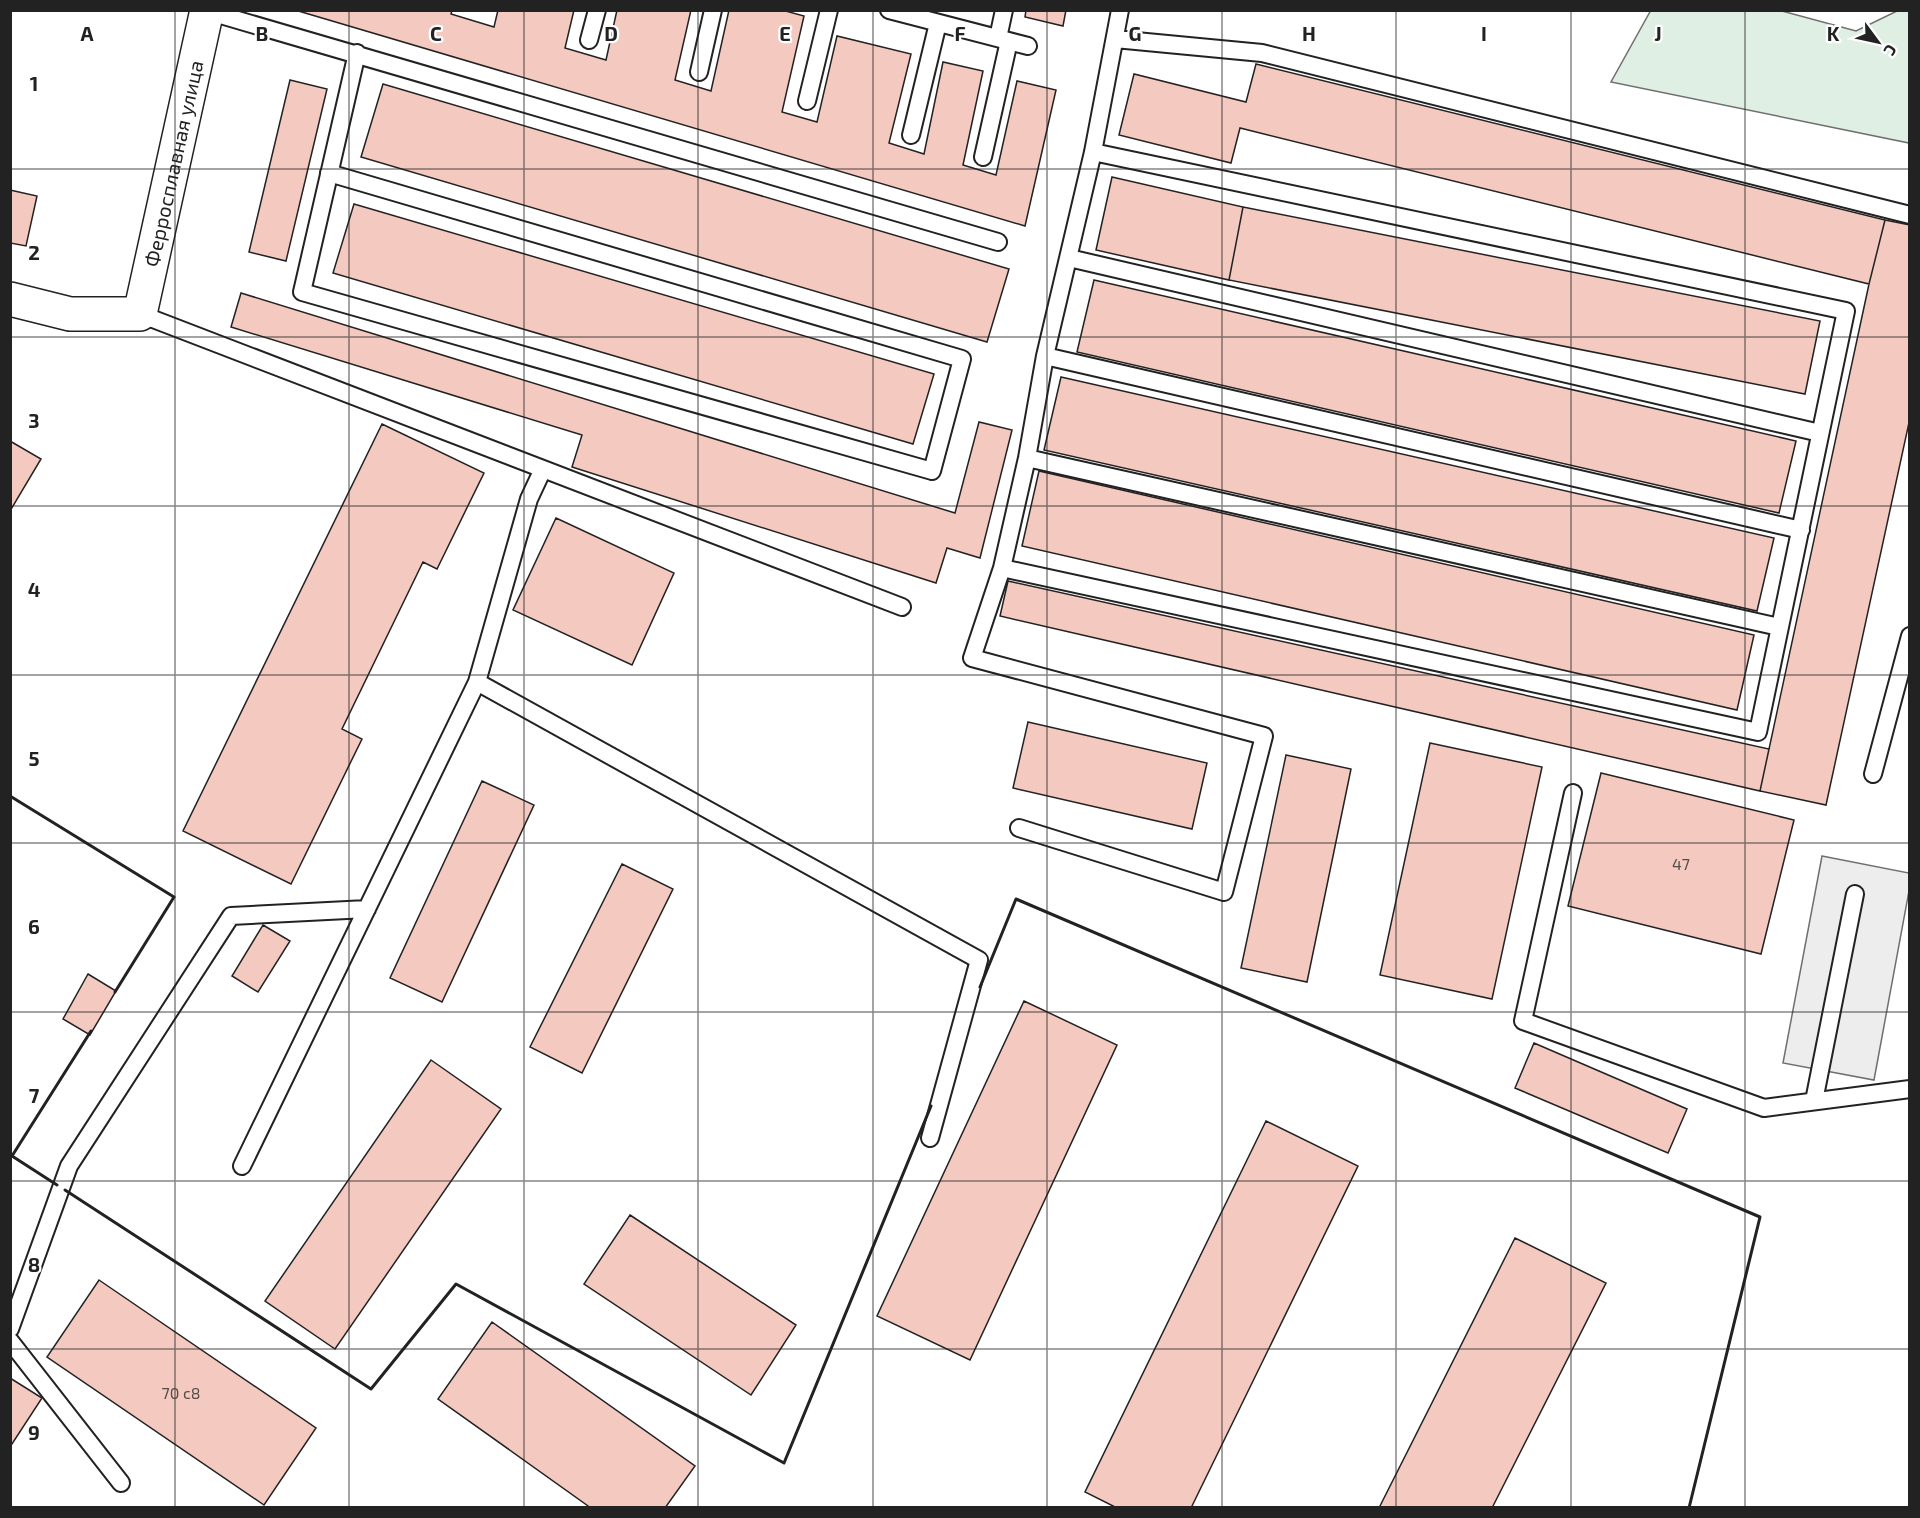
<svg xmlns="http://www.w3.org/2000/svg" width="1920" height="1518" viewBox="0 0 1920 1518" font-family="'Exo 2',sans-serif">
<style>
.green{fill:#e0efe3;stroke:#6f6f6f;stroke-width:1.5}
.parking{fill:#ededed;stroke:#6f6f6f;stroke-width:1.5}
.building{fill:#f3c9c0;stroke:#222;stroke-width:1.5}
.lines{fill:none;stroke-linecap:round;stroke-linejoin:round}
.lane-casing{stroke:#222;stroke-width:20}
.street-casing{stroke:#222;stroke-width:36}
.lane{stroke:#fff;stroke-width:16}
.street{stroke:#fff;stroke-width:33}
.wall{stroke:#222;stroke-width:3}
.grid{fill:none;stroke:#222;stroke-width:1.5;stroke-opacity:0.55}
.labels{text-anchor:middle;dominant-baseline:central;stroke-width:4.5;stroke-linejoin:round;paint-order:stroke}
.number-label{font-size:16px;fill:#564c4a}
.street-label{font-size:20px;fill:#222;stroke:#fff}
.grid-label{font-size:20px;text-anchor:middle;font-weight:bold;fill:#222;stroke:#fff;stroke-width:4.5;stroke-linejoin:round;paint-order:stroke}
</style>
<rect width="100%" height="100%" fill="#fff"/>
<path class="green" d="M1651,10l131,1 74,20 41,-20h12v132l-298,-61z"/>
<path class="parking" d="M1822,856l87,17v18l-35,189 -91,-17z"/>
<path class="building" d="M295,10h157l-1,4 43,13 4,-17h76l-9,38 41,12 11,-50h74l-16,70 36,11 18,-81h53l22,6 -22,96 35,10 20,-86 74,18 -22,89 35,11 19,-92 40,9 -20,94 33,10 21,-94 39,9 -31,136z
M1026,10h40l-3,16 -38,-9z
M1256,64l629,156 -16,64 -629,-156 -9,35 -112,-28 15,-61 112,28z
M290,80l37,9 -41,172 -37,-9z
M383,84l626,185 -22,73 -626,-185z
M1112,177l131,30 -14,73 -133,-30z
M10,190l27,6 -11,50 -16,-3z
M354,204l580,170 -21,70 -580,-171z
M1243,207l577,114 -15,73 -576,-114z
M1885,220l25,5v193l-84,387 -66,-14 109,-507z
M1094,280l702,161 -17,72 -702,-161z
M241,293l714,220 24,-91 33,8 -32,128 -33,-10 -11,35 -364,-116 10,-32 -351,-108z
M1061,377l713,161 -17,73 -713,-161z
M382,424l102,49 -47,96 -14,-7 -81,167 20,10 -71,145 -108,-53z
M10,441l31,18 -31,52z
M1039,471l715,164 -17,75 -715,-164z
M556,518l118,55 -42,92 -119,-55z
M1008,581l761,168 -9,42 -760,-175z
M1028,722l179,41 -15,66 -179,-41z
M1430,743l112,24 -50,232 -112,-24z
M1286,755l65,14 -44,213 -66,-14z
M1601,773l193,47 -33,134 -193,-48z
M482,781l52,24 -92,197 -52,-24z
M622,864l51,25 -91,184 -52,-26z
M263,925l27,16 -32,51 -26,-16z
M88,974l28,17 -26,44 -27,-16z
M1024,1001l93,44 -147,315 -93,-44z
M1534,1043l153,66 -19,44 -153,-65z
M431,1060l70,49 -166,240 -70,-48z
M1266,1121l92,45 -167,342h-74l-32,-16z
M630,1215l166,110 -45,70 -167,-111z
M1515,1238l91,45 -114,225h-113z
M99,1280l217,148 -52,77 -217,-148z
M492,1322l203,144 -30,42h-74l-153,-109z
M10,1378l32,20 -32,49z"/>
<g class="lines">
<g class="lane-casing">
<path id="lane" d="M889,10l139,36
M207,11l791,231
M998,38l6,-28
M1115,39l147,14 648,162
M589,40l8,-30
M699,72l14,-62
M807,101l22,-91
M911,135l27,-112
M1093,152l753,159 -88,421 -756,-164 25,-110 18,-102 48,-204 27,-142
M983,157l26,-116
M329,173l633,186 -30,112 -630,-179 55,-239
M1069,258l751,175
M140,314l762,293
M1045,356l756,174
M1027,458l752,169
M1002,568l-30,90 292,78 -40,156 -205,-64
M477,682l502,278 -49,178
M1873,774l37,-138
M1573,793l-50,228 241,87 146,-19
M1814,1101l41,-207
M242,1166l235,-484 52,-183 14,-30
M10,1329l59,-163 162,-250 136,-7
M10,1341l111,142"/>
</g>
<g class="street-casing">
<g id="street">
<path id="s1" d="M10,299l60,15h70l67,-304"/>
</g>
</g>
<use href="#lane" class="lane"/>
<use href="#street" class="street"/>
<path class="wall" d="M10,796l164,101 -59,95
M980,987l36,-88 744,318 -71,291
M57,1185l-45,-29 79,-125
M65,1190l306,199 85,-105 328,179 147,-357"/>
</g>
<path class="grid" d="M175,10v1498M349,10v1498M524,10v1498M698,10v1498M873,10v1498M1047,10v1498M1222,10v1498M1396,10v1498M1571,10v1498M1745,10v1498M10,169h1900M10,337h1900M10,506h1900M10,675h1900M10,843h1900M10,1012h1900M10,1181h1900M10,1349h1900"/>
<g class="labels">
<g class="number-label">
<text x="1681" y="863">47</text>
<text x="181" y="1392">70 с8</text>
</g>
<g class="street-label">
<text stroke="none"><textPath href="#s1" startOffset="286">Ферросплавная улица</textPath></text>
</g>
</g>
<g class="grid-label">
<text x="87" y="41">A</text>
<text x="262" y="41">B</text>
<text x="436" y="41">C</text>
<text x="611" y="41">D</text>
<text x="785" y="41">E</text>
<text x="960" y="41">F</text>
<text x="1135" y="41">G</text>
<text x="1309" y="41">H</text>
<text x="1484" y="41">I</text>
<text x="1658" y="41">J</text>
<text x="1833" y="41">K</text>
<text x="34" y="91">1</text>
<text x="34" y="260">2</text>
<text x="34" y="428">3</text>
<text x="34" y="597">4</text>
<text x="34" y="766">5</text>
<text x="34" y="934">6</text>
<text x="34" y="1103">7</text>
<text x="34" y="1272">8</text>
<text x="34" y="1440">9</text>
</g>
<rect width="1920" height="1518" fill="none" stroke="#222222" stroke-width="24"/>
<g transform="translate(1878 42) rotate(123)" stroke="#ffffff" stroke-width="4.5" paint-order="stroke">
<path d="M0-4.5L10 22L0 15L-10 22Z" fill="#222222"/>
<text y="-9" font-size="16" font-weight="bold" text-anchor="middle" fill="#222222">С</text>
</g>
</svg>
